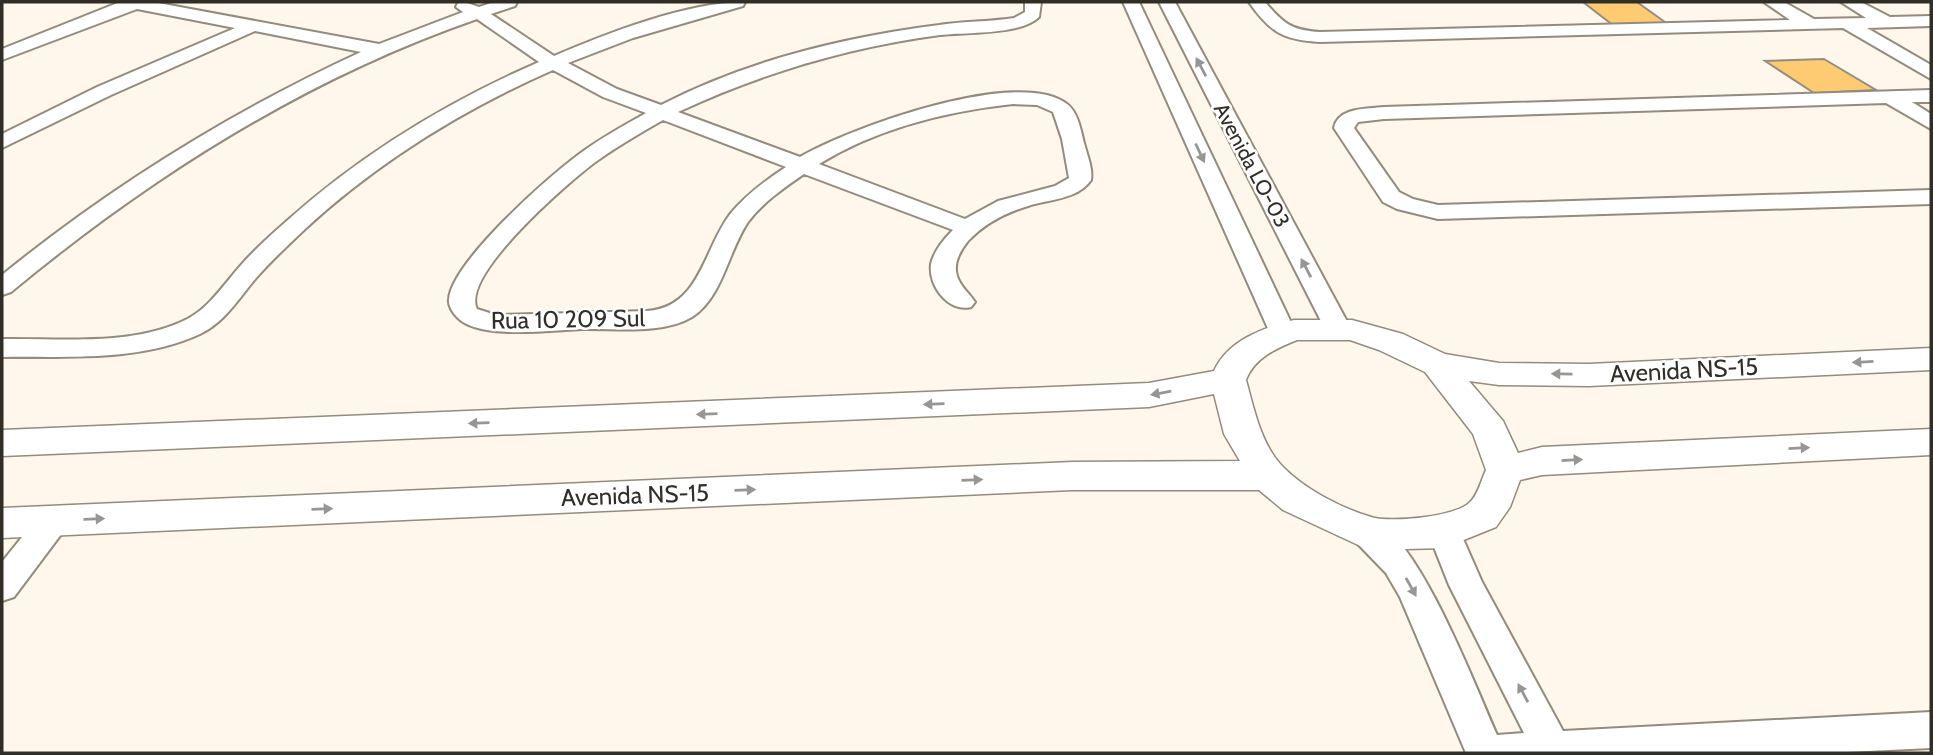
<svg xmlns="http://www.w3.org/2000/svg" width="1933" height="755" viewBox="0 0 1933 755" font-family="Cabin,sans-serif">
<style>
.building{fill:#fecb73;stroke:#968d80;stroke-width:2}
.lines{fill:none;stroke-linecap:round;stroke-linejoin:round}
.minor-casing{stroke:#938b7d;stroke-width:4}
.major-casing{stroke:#938b7d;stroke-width:3}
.minor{fill:#fff;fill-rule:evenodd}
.major{fill:#fff;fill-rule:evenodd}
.oneway{fill:#989694}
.labels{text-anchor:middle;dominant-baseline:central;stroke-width:5;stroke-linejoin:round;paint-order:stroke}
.far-street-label{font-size:21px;fill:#312e28;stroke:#fff}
.street-label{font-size:24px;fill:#312e28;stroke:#fff}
</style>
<rect width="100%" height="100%" fill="#fff7eb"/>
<path class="building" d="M1583,2h54l32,23 -55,1z
M1824,59l52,31 -62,3 -49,-32z"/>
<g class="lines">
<g class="minor-casing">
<path id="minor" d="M120,2h33l226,42 84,-32 -7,-5 2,-4 6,-1 15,5 15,-5h23l-2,4 -24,8 63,42c54,-23 133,-54 191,-54l-2,4 -110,32 -65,25 49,26 44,16c85,-44 183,-68 278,-80 25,-4 50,-3 75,-7l11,-6v-10h16l-2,15c-18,18 -73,15 -99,18 -91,12 -178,38 -262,77l122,45c47,-28 219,-91 267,-53 11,8 14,27 17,39 3,12 9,25 7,37 -14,20 -42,19 -63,26 -23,7 -44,18 -60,35 -8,10 -15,22 -11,35 3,10 12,17 18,26l-4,5c-22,6 -43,-21 -40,-43 3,-13 13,-25 22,-34l-149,-56c-19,13 -42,29 -56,48 -20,29 -25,75 -56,95 -30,18 -77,11 -110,12 -30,1 -102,11 -124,-11 -5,-5 -10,-12 -9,-19 3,-37 98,-121 129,-144 21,-16 45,-29 68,-42l-43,-16 -50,-27c-91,40 -175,92 -248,159 -17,16 -34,32 -49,49 -17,20 -31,44 -56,56 -60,28 -134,22 -198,23v-18c58,-1 125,7 179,-17 27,-11 42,-37 61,-58 14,-16 30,-30 46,-44 74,-66 159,-118 251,-158l-62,-43c-173,60 -326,157 -466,273l-9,3v-20c111,-90 229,-163 359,-223l-106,-21 -144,64 -109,53v-14l95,-47 138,-59 -98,-19 -135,51v-11zM1013,104l24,1 16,7 9,27 7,39 -14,8 -57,15 -33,18 -146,-55c57,-35 128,-53 194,-60zM663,120l123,47c-20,13 -40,28 -55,46 -28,36 -30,94 -84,98l-151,4 -19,-6c-17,-34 92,-127 117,-146 22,-16 46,-30 69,-43z
M1123,2h16l157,331 -4,6 -9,2 -9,-2 -4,-6z
M1159,2h16l176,327 -4,6 -9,2 -9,-2 -4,-6z
M1249,2h16c19,22 26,28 55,30l470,-12 -26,-18h20l30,17 52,-1 -25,-16h20l29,15 41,-1v10l-64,2 64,37v14l-88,-51 -523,14c-37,-2 -50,-10 -71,-40z
M1931,90v12h-19l19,12v15l-45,-26 -502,16 -26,3 -4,6 45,64 14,7 25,6 493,-15v14l-493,15 -41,-10 -14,-7 -49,-74c4,-21 33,-19 50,-21z
M54,508l11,3 5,9 -5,9 -51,68 -12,4v-39l41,-51z
M1444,519l12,4 26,59 81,149 368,-19v36l-104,5h-361l-66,-156 -14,-24 -29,-30 -4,-9 4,-9c8,-2 13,-4 21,-1 43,20 98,164 119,211l27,-2 -75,-148 -21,-53 4,-9z"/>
</g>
<g class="major-casing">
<path id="major" d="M1294,320h58l51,14 42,20 54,9 90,1 342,-16v22l-342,16 -90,-1 -30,-4 34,40 15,32 24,-6 389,-18v26l-389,20 -22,5 -10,27 -14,20 -52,21 -75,2 -86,-40 -24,-20h-187l-1070,48v-30l1070,-46 168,-1 -16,-27 -10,-40 -65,13 -1147,49v-26l1147,-47 65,-12c14,-31 49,-43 80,-51zM1297,340h53l29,10 46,22 48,62 13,36c-5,10 -8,26 -17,33 -15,14 -79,20 -98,14 -30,-9 -65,-27 -88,-50 -22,-22 -29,-58 -37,-87 8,-22 31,-32 51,-40z"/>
</g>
<use href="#minor" class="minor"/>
<use href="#major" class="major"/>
</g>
<defs><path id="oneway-solid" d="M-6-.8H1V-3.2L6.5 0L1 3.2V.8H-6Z" transform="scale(1.75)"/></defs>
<g class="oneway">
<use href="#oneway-solid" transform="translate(1201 67) rotate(-118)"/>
<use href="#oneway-solid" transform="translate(1200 153) rotate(65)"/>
<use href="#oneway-solid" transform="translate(1306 268) rotate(-118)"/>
<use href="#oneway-solid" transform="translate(1863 362) rotate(177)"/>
<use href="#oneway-solid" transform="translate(1562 374) rotate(-179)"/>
<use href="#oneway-solid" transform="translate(1161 393) rotate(170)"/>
<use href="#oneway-solid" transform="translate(934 404) rotate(178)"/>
<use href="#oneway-solid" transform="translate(707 414) rotate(178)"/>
<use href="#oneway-solid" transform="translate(479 423) rotate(178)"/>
<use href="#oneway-solid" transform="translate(1799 448) rotate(-3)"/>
<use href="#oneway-solid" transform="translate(1572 460) rotate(-3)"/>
<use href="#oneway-solid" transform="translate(972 480) rotate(-2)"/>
<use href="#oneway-solid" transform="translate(745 490) rotate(-2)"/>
<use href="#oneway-solid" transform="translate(322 509) rotate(-2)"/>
<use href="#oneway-solid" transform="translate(94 519) rotate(-2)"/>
<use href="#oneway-solid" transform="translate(1411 587) rotate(61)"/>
<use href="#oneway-solid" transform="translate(1523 693) rotate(-118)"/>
</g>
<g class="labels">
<g class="far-street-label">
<text transform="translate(1252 165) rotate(62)">Avenida LO-03</text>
</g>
<g class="street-label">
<text transform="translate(568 319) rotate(-1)">Rua 10 209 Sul</text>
<text transform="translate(1684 370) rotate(-3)">Avenida NS-15</text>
<text transform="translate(635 495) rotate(-2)">Avenida NS-15</text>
</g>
</g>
<rect width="1933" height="755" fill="none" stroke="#312e28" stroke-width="7"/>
</svg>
